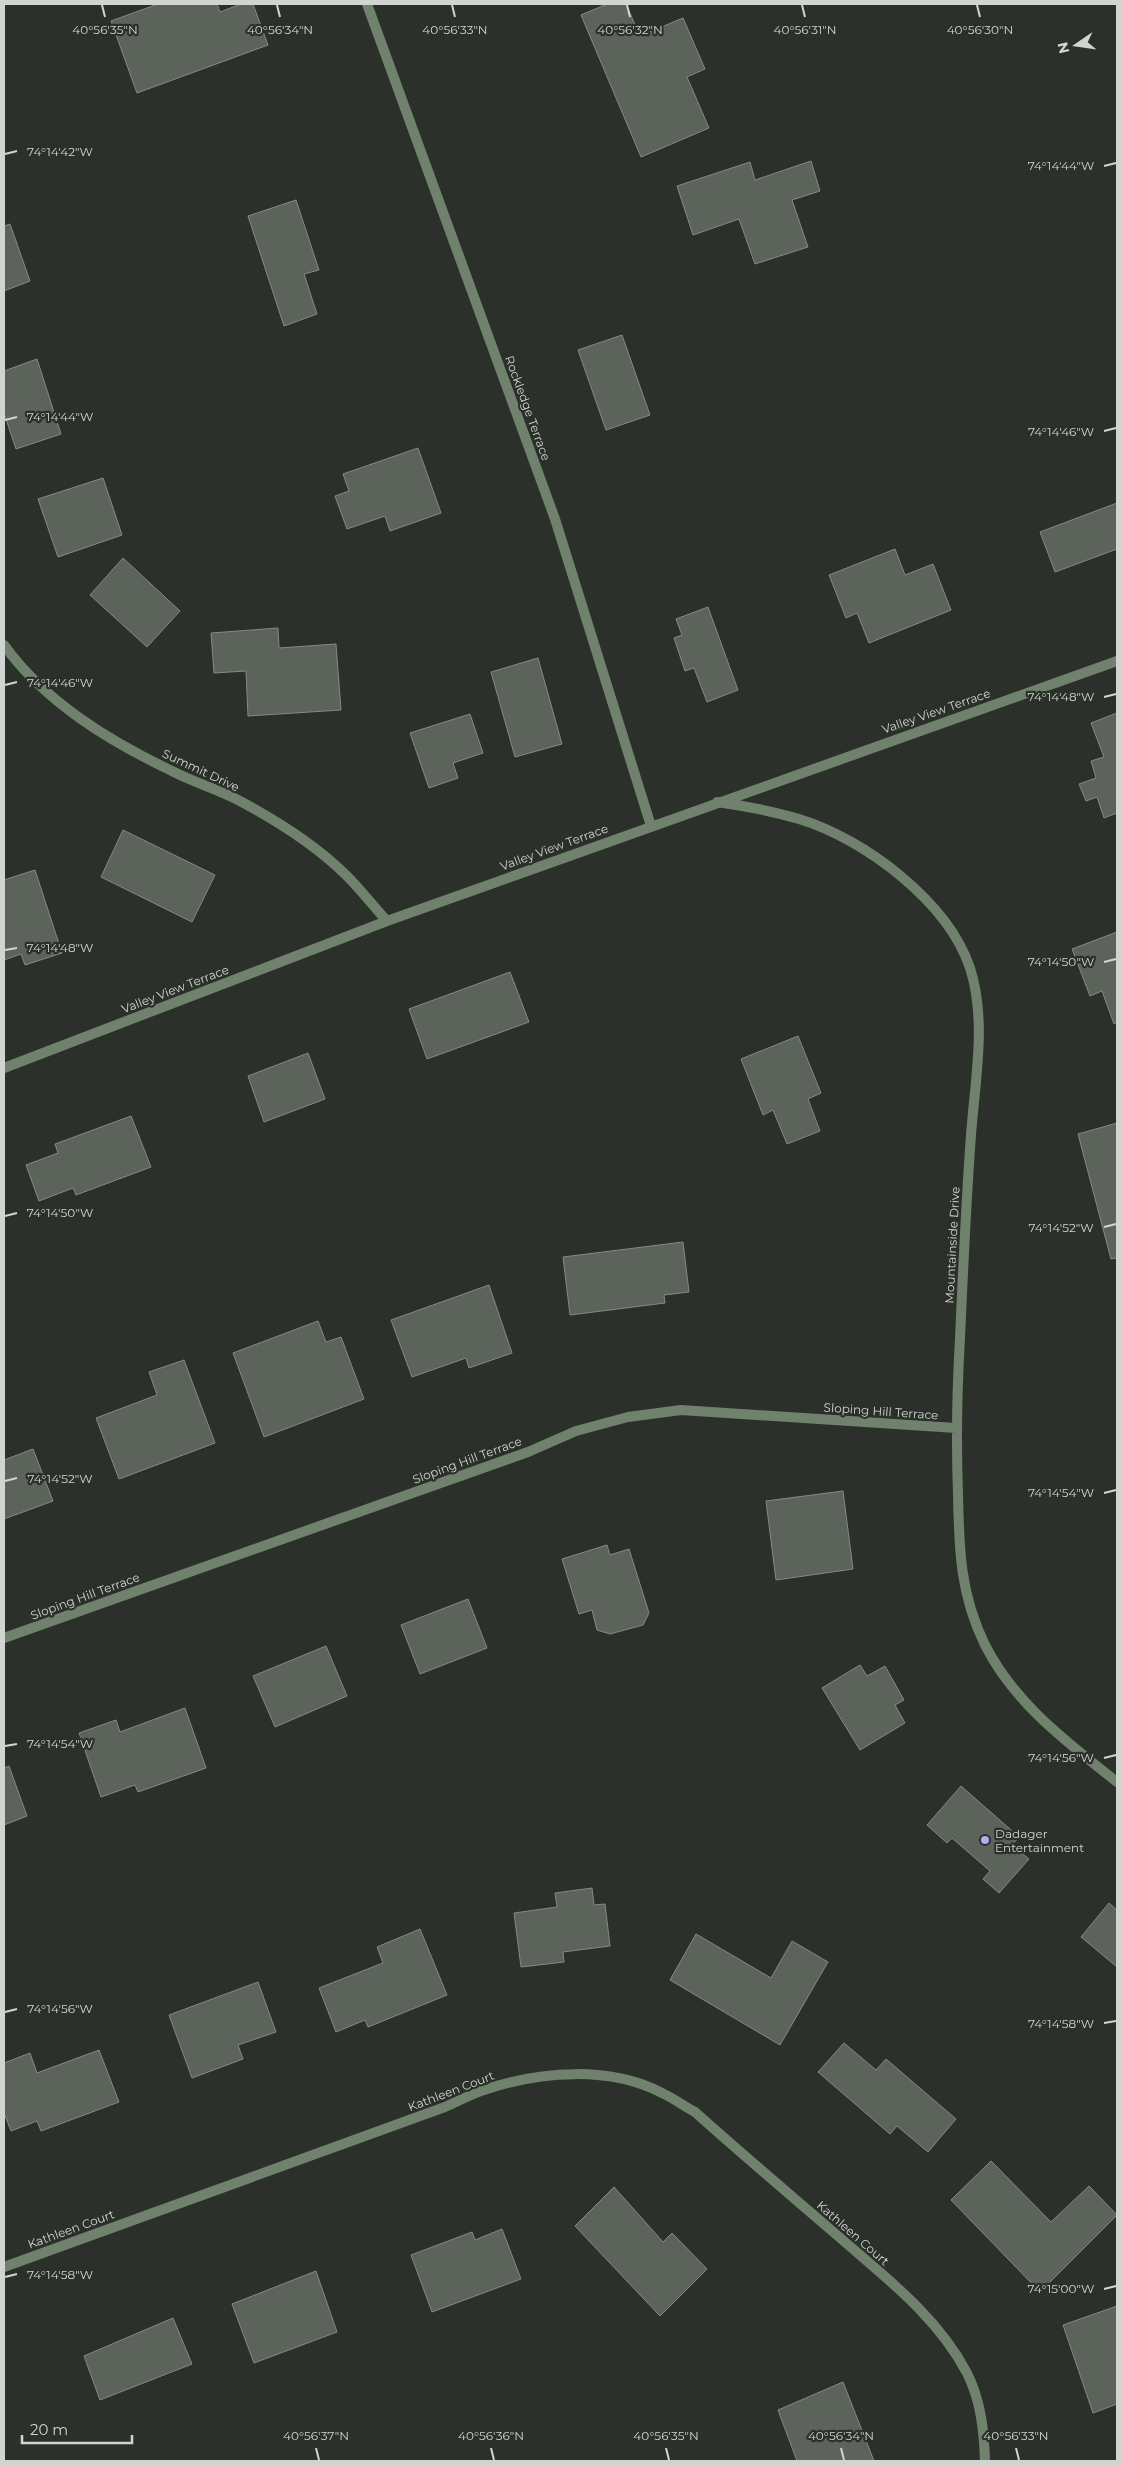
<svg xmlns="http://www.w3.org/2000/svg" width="1121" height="2465" viewBox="0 0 1121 2465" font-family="Montserrat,sans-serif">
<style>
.building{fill:#5c635b;stroke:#848b83}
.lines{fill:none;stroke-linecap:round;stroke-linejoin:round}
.street{stroke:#70826d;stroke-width:10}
.ticks{fill:none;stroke:#d1d5d1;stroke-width:2}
.poi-dot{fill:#b8abf7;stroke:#2b312a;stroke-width:2}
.labels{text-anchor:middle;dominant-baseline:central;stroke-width:4.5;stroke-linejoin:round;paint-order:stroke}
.street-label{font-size:12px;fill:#d1d5d1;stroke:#2b312a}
.poi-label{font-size:12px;fill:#d1d5d1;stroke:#2b312a;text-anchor:start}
.ticks-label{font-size:12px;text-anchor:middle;fill:#d1d5d1;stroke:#2b312a;stroke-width:4.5;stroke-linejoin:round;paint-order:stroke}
</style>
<rect width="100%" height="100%" fill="#2b312a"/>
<path class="building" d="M158,4h59l3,8 21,-8h12l15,41 -131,48 -26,-72z
M607,4h19l14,32 43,-18 22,51 -18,8 22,51 -68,29 -60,-142z
M811,161l9,30 -28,9 16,47 -53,17 -16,-45 -46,16 -16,-49 73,-24 5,18z
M296,200l23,70 -15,4 13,40 -33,12 -36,-110z
M10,224l20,57 -26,10v-65z
M622,335l28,80 -44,15 -28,-80z
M37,359l24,75 -45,15 -12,-36v-42z
M418,448l23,65 -51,18 -5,-15 -38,13 -12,-33 14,-5 -6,-17z
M103,478l19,57 -64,22 -20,-58z
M1117,503v46l-62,23 -15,-40z
M895,549l10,26 28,-11 18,46 -82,33 -12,-30 -11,5 -17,-43z
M123,558l57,53 -33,36 -57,-52z
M708,607l30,83 -31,12 -13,-34 -9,3 -11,-33 8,-3 -6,-16z
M278,628l1,20 57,-4 5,66 -93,6 -2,-45 -32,2 -3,-40z
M538,658l24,86 -47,13 -24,-85z
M1117,713v100l-13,5 -7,-21 -11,4 -7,-17 17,-6 -5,-17 13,-4 -13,-34z
M470,714l13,39 -30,10 5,15 -29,10 -19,-55z
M123,830l92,45 -23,47 -91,-45z
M35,870l27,83 -37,12 -4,-11 -17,6v-80z
M1117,932v90l-3,2 -12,-33 -12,5 -18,-47z
M510,972l19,50 -102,37 -18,-50z
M798,1036l23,57 -13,6 12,32 -33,13 -14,-34 -10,5 -22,-56z
M308,1053l17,46 -61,23 -16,-46z
M131,1116l20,51 -75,28 -3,-7 -34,13 -13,-36 32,-12 -3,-9z
M1117,1123v135l-6,1 -33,-125z
M683,1242l6,50 -25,3 1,8 -95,12 -7,-58z
M489,1285l23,68 -43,15 -3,-10 -54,19 -21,-57z
M318,1321l8,21 15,-5 23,62 -100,38 -31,-84z
M184,1360l31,83 -96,36 -23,-61 61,-23 -8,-23z
M33,1449l20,52 -49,18v-59z
M843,1491l10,78 -77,11 -10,-79z
M607,1545l3,10 19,-6 20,64 -6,12 -33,9 -13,-4 -5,-20 -13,4 -17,-55z
M468,1599l19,49 -67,26 -19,-49z
M326,1646l21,50 -72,31 -22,-51z
M860,1665l7,11 18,-10 19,34 -9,5 10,18 -45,27 -38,-62z
M185,1708l21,60 -68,24 -3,-7 -34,12 -22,-64 37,-13 4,12z
M9,1766l18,50 -23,9v-57z
M961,1786l58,51 -7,8 17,14 -30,34 -16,-14 7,-8 -38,-33 -5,5 -20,-18z
M592,1888l2,17 11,-1 5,42 -47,6 1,10 -43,5 -7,-54 43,-6 -2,-14z
M1109,1903l8,7v57l-36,-30z
M420,1929l27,66 -79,32 -3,-7 -29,12 -17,-44 64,-25 -6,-16z
M696,1934l75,44 21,-37 36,21 -48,83 -110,-65z
M258,1982l18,50 -38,13 5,14 -51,19 -23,-63z
M844,2043l32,27 10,-11 70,60 -28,33 -31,-26 -7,8 -72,-62z
M99,2050l20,52 -78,29 -4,-10 -26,10 -7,-18v-50l26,-10 7,20z
M991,2161l60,61 38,-36 28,29 -77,77 -89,-92z
M614,2187l49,55 9,-9 35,36 -47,47 -85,-90z
M502,2229l19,50 -89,33 -21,-57 61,-23 3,8z
M316,2271l21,61 -83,31 -22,-59z
M1117,2306v98l-24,9 -30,-88z
M173,2318l19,46 -92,36 -16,-44z
M843,2382l31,79h-77l-19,-51z"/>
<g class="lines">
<path class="street" d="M367,4l188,515 96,307
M4,645c41,57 105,96 168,126 21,11 45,18 66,29 38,20 78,45 109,76 14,14 26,30 40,45
M717,802c28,4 55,9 82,17 66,20 149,83 171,149 17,53 5,112 1,167 -5,67 -8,135 -11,203 -3,52 -4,103 -2,156 1,55 2,100 27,151 30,59 82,97 132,137
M4,1068l383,-147 730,-260
M4,1638l524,-186 48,-21 52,-14 53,-7 275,18
M4,2267l441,-160c14,-6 28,-14 42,-18 54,-18 123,-23 175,4 11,5 22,13 33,19 47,42 95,83 143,124 47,41 99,80 129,137 14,28 17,58 18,88"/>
</g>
<path class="ticks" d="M102,5l3,12M277,5l3,12M452,5l3,12M627,5l3,12M802,5l3,12M977,5l3,12M5,154l12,-3M1104,166l12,-3M5,420l12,-3M1104,431l12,-3M5,685l12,-3M1104,697l12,-3M5,950l12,-2M1104,962l12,-3M5,1216l12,-3M1104,1227l12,-3M5,1481l12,-3M1104,1493l12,-3M5,1746l12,-2M1104,1758l12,-3M5,2012l12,-3M1104,2023l12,-2M5,2277l12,-3M1104,2289l12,-3M316,2448l3,12M491,2448l3,12M666,2448l3,12M841,2448l3,12M1016,2448l3,12"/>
<circle class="poi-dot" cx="985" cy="1840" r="5"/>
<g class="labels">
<g class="street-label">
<text transform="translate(528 408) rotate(70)">Rockledge Terrace</text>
<text transform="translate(936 711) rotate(-19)">Valley View Terrace</text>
<text transform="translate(201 770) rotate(25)">Summit Drive</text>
<text transform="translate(554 847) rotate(-20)">Valley View Terrace</text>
<text transform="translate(175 989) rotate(-21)">Valley View Terrace</text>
<text transform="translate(952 1245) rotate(-87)">Mountainside Drive</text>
<text transform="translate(881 1411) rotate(4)">Sloping Hill Terrace</text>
<text transform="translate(467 1460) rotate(-20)">Sloping Hill Terrace</text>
<text transform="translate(85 1596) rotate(-20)">Sloping Hill Terrace</text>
<text transform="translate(451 2091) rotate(-21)">Kathleen Court</text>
<text transform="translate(71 2229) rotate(-20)">Kathleen Court</text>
<text transform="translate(853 2233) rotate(41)">Kathleen Court</text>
</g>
<g class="poi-label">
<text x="995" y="1833">Dadager<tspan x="995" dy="14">Entertainment</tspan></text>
</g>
</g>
<g class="ticks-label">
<text x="105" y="34">40°56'35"N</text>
<text x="280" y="34">40°56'34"N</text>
<text x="455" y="34">40°56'33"N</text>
<text x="630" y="34">40°56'32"N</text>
<text x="805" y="34">40°56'31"N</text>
<text x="980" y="34">40°56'30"N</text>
<text x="60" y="156">74°14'42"W</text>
<text x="1061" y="170">74°14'44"W</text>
<text x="60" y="421">74°14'44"W</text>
<text x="1061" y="436">74°14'46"W</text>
<text x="60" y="687">74°14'46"W</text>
<text x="1061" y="701">74°14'48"W</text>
<text x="60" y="952">74°14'48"W</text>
<text x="1061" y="966">74°14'50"W</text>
<text x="60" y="1217">74°14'50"W</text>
<text x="1061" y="1232">74°14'52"W</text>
<text x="60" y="1483">74°14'52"W</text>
<text x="1061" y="1497">74°14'54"W</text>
<text x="60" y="1748">74°14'54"W</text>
<text x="1061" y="1762">74°14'56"W</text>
<text x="60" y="2013">74°14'56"W</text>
<text x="1061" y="2028">74°14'58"W</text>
<text x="60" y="2279">74°14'58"W</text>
<text x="1061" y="2293">74°15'00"W</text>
<text x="316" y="2440">40°56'37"N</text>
<text x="491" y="2440">40°56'36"N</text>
<text x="666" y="2440">40°56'35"N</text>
<text x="841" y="2440">40°56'34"N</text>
<text x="1016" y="2440">40°56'33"N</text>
</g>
<rect width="1121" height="2465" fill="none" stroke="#d1d5d1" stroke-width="10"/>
<g transform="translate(1076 45) rotate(257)" stroke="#2b312a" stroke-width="4" paint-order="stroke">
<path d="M0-4L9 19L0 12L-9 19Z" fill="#d1d5d1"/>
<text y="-8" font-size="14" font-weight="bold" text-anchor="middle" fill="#d1d5d1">N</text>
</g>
<path d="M22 2435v8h110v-8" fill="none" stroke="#d1d5d1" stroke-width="2.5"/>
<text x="30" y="2435" font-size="15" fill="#d1d5d1" stroke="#2b312a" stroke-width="4" paint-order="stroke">20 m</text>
</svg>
